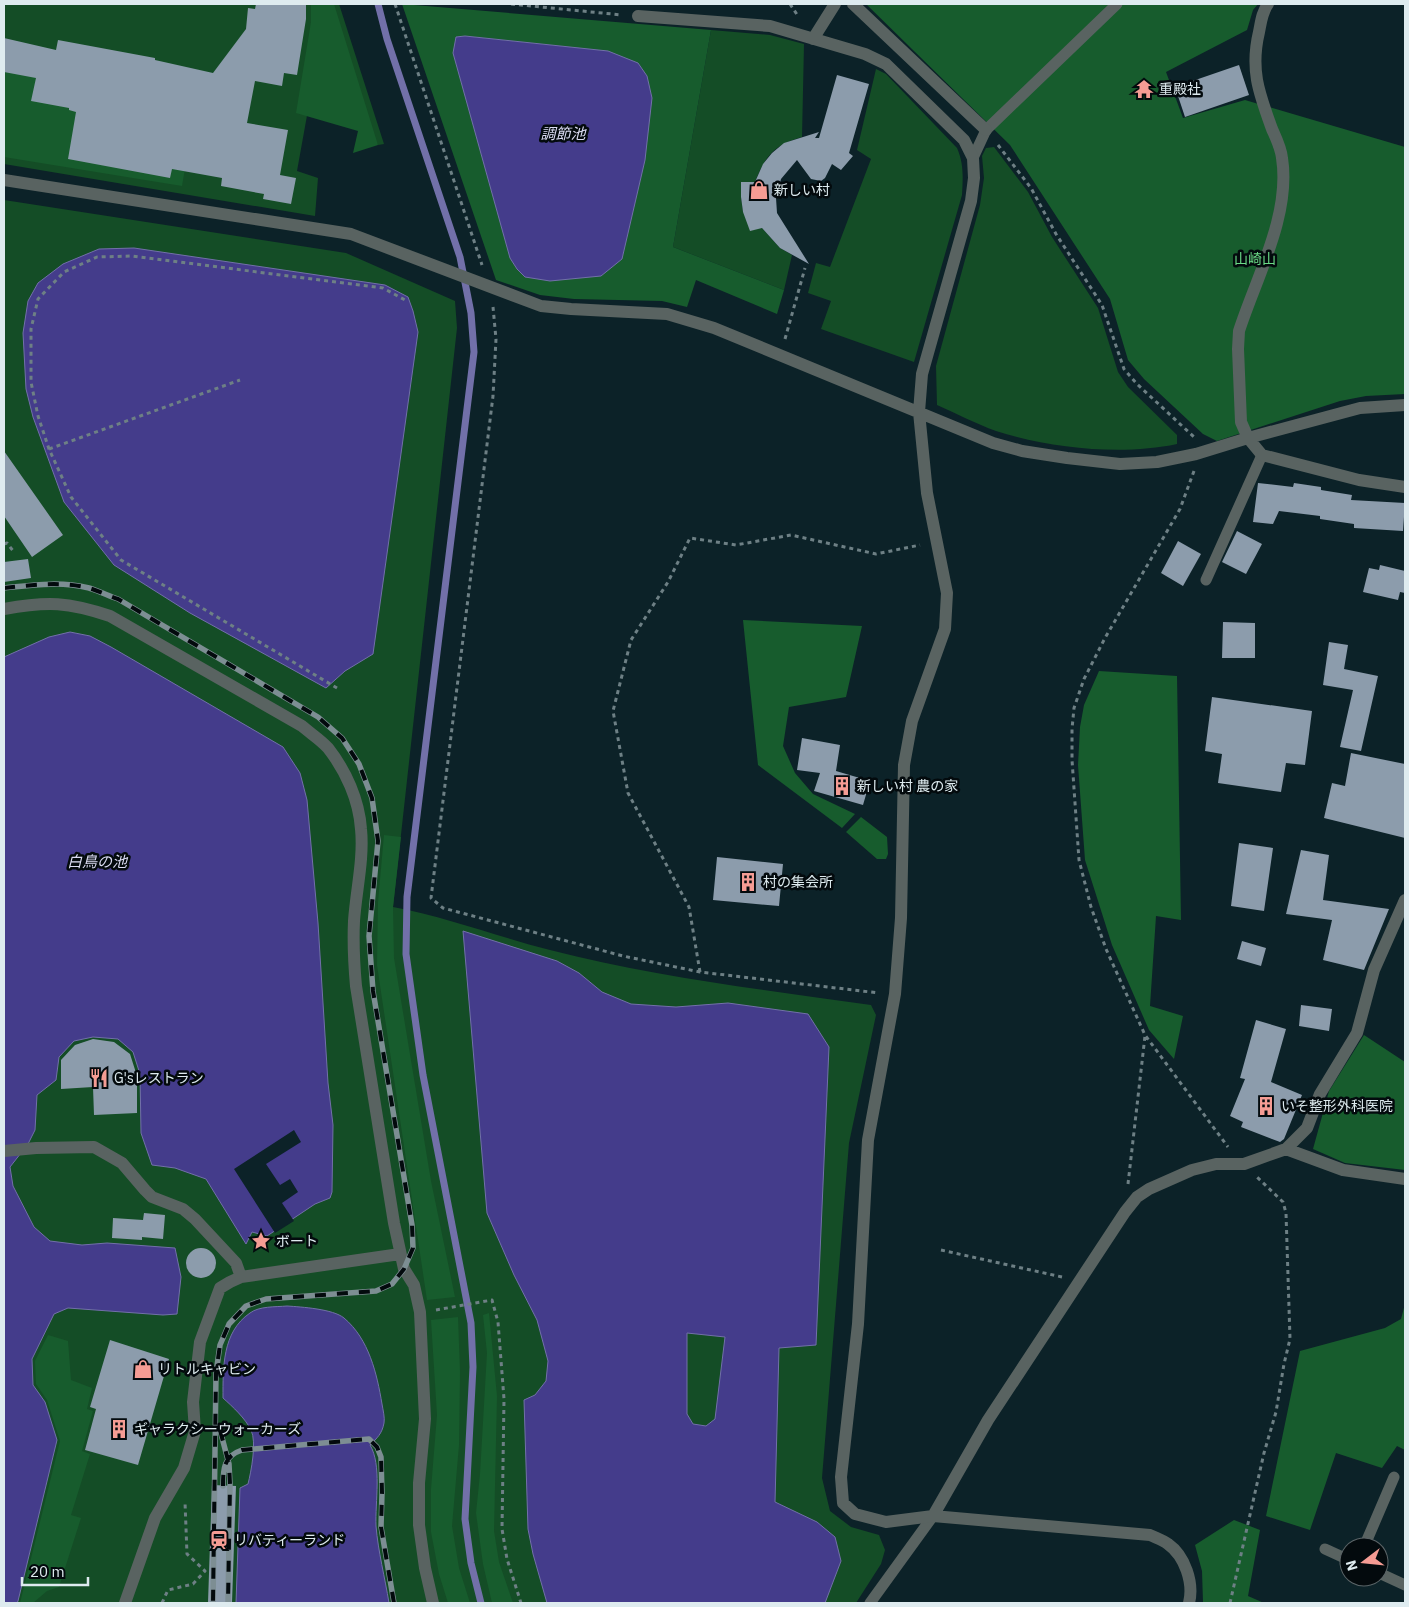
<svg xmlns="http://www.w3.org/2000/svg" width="1409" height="1607" viewBox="0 0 1409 1607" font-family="'IBM Plex Sans','Noto Sans JP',sans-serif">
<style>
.green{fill:#144d26}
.forest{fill:#175c2d;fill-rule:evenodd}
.water{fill:#443c8b;stroke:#7270a9;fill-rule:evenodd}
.pier{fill:#0c2228}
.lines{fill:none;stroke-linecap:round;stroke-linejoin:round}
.stream{stroke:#7270a9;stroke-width:7}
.building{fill:#8c9cac}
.path{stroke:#6e8085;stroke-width:3;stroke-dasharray:4 4;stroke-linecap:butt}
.lane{stroke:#596361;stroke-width:11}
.street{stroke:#596361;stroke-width:12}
.rail-casing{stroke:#7d8e93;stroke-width:5.5}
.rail{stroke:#030a0d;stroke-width:4;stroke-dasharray:11;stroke-linecap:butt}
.labels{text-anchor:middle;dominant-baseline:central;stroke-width:5;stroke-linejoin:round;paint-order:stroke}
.poi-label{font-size:14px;fill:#deebef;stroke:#030a0d;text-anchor:start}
.park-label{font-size:14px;fill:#6bdb87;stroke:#030a0d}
.water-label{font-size:15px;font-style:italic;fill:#dcddf4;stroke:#030a0d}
</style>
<rect width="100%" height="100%" fill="#0c2228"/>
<path class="green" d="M4,4h335l45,140 -6,1 -14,-22 -56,-13 -11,61 21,7 -3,38 -311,-52z
M711,30l59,5 34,9 -2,93c-28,8 -36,18 -47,45l-14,1v14l2,15 19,16 18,20 12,7 -8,35 -111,-43z
M876,69l10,5 71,74c7,16 6,30 5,47l-48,167 -93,-33 10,-28 -23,-8 8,-30 14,4 41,-108 -14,-9z
M994,147l34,45 24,45 46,71 20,64 10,15 49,48v9c-56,12 -127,4 -181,-13 -20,-7 -40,-18 -59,-26l-1,-39 44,-161 4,-27 -2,-22 4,-8z
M4,200l342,53 109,48 2,27 -64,579c54,10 105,30 157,43 106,27 214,40 321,55l5,10 -27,128 -27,335 8,33 21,16 28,8 6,15 -4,14 -25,39h-852z"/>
<path class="forest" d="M311,4h23l44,141 -25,8 5,-22 -62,-18 15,-91z
M402,4l309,26 -38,217 111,43 -7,24 -81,-34 -9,27 -25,-6 -88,-2 -34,-4 -44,-15zM465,36l142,15 -151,-14z
M866,4h392l-5,6 -6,20 -81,42 17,46 62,-18 160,47v247l-39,2 -26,5 -123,40 -14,-7 -59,-55 -16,-19 -18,-61 -100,-154z
M4,56l194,37 -16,93 -178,-29z
M743,620l119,6 -16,71 -57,10 -6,39 12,27 18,21 42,20 -13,14 -84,-63z
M1099,671l78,5 4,244 -25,-4 -6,90 33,10 -9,43 -25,-29 -37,-85 -27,-85 -7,-95 2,-38 4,-22z
M861,817l26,20 1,17 -2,5h-9l-31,-27z
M384,835l17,2 -8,70 1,51 37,223 24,116 -28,3 -50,-335 1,-63z
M1364,1035l41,27v108l-60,-7 -32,-14 16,-58z
M1405,1304v146l-8,-4 -15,22 -46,-15 -26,77 -44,-14 34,-165 85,-23 16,-9z
M489,1313l8,83 -3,135 5,31 14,41h-21l-9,-39 -7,-51 4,-39 7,-121 -4,-38z
M458,1317l2,55 -1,73 -7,81 7,42 11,35h-22l-9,-29 -8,-42v-43l6,-74 -6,-95z
M48,1335l20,6 3,39 21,8 -5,21 6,2 -11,40 8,3 -19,61 10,3 -22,69 -12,4 -14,12h-13l40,-162 -13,-41 -11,-16 -1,-23z
M1234,1520l26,10 -12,66 16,7h-57l-4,-1 -1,-31 -7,-26z"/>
<path class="water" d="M465,36l143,15 30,12 9,13 5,22 -7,62 -23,99 -21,17 -51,5 -25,-4 -8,-8 -7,-11 -57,-205 3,-16z
M134,248l251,37 23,12 5,14 5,21 -45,322 -28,17 -19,17 -136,-75 -76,-48 -50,-63 -31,-85 -7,-28 -3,-56 5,-32 10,-18 25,-19 36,-15z
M70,632l20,4 21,11 172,100 17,26 7,27 11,123 10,160 5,42 -1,67 -2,6 -15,6 -48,32 -15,-4 -6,12 -40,-65 -31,-11 -23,-3 -11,-32 -1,-59 -7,-22 -15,-13 -25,-2 -19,4 -15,16 -3,23 -19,15 -2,35 -7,14 -18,23 3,19 21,41 16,14 32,4 25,-2 68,5 6,29 -4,37 -14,1 -95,-7 -14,6 -22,45 1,26 12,17 12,38 -39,161 -1,2h-13v-946l45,-20z
M463,931l94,30 22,12 23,19 29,12 45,3 52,-4 80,11 21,33 -13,298 -37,3 -4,154 42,20 18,15 6,24 -16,42h-278l-14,-49 -5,-25 -4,-129 11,-5 11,-14 2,-20 -11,-41 -23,-45 -27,-62zM687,1333l38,4 -10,82 -9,7 -13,-2 -6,-10z
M287,1306c15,1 46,3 57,12 25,21 33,56 38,86 1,6 3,14 2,19 -2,11 -7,15 -14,22 12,20 5,57 6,81 2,25 9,52 13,77h-153l4,-115 8,-4c3,-12 9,-42 3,-54 -6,-12 -18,-23 -28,-32 0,-30 -1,-66 27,-85 9,-7 26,-6 37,-7z"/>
<path class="pier" d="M294,1130l7,12 -35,22 14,21 10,-6 8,13 -16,11 12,18 -19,12 -41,-64z"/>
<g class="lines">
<path class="stream" d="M378,4l9,35 73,218 11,56 3,39 -67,545 -1,57 17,121 48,248 2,44 -8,152 6,44 10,40"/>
</g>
<path class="building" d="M256,4h50v15l-9,56 -13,-2 -2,13 -27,-5 -8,42 41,7 -8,45 16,3 -5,26 -28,-5 1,-5 -43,-8 1,-8 -50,-9 -2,9 -102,-19 8,-47 -7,-2v-2l-38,-7 5,-23 -32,-6v-34l52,12 2,-10 97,18v2l58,13 33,-44 2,-21 7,1z
M1239,65l10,30 -64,22 -10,-30z
M837,75l32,9 -20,69 4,3 -12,14 -9,-6 -7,14 -4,3 -10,-2 -14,-19 -16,19 -5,19 1,15 32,51 -29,-16 -18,-20 -12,3 -7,-19 -2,-15v-15h14l8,-18 9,-11 12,-10 35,-11 -4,6h4z
M4,451l59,84 -31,22 -28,-41z
M1258,483l35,4 1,-4 27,4v3l31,5 -1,5 54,3 -2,28 -49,-3v-4l-34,-5v-3l-41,-5 -6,13 -20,-2z
M1237,531l25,13 -16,30 -24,-12z
M1178,541l23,13 -18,32 -22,-13z
M28,559l3,19 -27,4v-20z
M1380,565l25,6v22l-5,-1 -2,8 -35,-8 6,-24 10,2z
M1223,622l32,1v35h-33z
M1329,642l19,3 -4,24 34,7 -17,75 -21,-4 13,-57 -30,-5z
M1212,697l100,14 -7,54 -19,-2 -5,29 -63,-9 4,-29 -17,-3z
M802,738l38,7 -4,26 34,10 -7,24 -49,-14 6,-18 -23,-3z
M1351,753l54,11v74l-81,-20 8,-35 13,3z
M1239,843l34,5 -9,63 -33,-5z
M1301,850l28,5 -6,45 66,9 -25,61 -41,-10 9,-40 -46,-6z
M717,857l66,7 -4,42 -66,-6z
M1242,941l24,7 -5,18 -24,-7z
M1301,1005l31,4 -3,22 -30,-5z
M1256,1020l30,9 -15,53 31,13 -18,44 -4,3 -39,-15 2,-5 -13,-6 15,-37 -5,-1z
M93,1039l21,3 16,12 7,22v37l-43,2 -1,-28 -32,2v-29l14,-15z
M144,1213l21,2 -2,24 -21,-2v3l-30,-2 1,-20 30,2z
M186 1263a15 15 0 1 1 30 0a15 15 0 1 1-30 0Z
M110,1340l59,19 -31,106 -53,-15 11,-41 -6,-2z
M212,1485l24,1 -4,117h-24z"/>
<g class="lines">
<path class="path" d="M395,4l87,261
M511,4l111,11
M790,4l8,12
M998,145l33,43 25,46 46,71 22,64 13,15 57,53
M493,307l3,32 -3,57 -62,502 12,10 180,48 77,16 179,21
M785,339l20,-71
M49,449l191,-69
M1194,471l-14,38 -75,129 -21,41 -10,29 -2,21v31l7,100 12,47 15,42 39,86 83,112
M4,544l3,-1 7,9
M337,688l-216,-128 -50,-63 -22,-48 -11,-33 -7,-34v-53l7,-30 26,-27 33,-15 35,-1 251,32 22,12
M700,972l-11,-65 -61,-114 -15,-82 18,-71 37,-58 22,-44 46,7 55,-10 85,19 44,-9
M1128,1184l17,-148
M941,1250l121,27
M436,1310l56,-10 6,22 6,77 -2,130 5,30 14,44
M162,1603l6,-13 25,-6 12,-13 -18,-17 -2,-52
M1230,1603l34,-150 12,-41 8,-48 6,-25 -4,-126 -3,-11 -26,-25"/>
<path class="lane" d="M973,158l13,-28 131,-126
M1206,580l56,-125
M1364,1547l30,-70
M1325,1549l24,11
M1379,1573l26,12
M870,1603l63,-87"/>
<path class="street" d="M853,4l133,126
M1268,4c-6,8 -7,18 -9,28 -9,38 0,61 13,97 4,9 9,19 10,29 9,57 -26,120 -43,173l-1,18 3,73 7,16 14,17 97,25 46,7
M638,16l132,10 95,28 21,10 78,76 9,18 1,20 -3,23 -49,173 -3,38 8,81 20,100 -2,36 -33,92 -8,44 -3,153 -6,76 -27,146 -10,184 -17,153 2,26 12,11 31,8 47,-6 217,19c6,3 13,5 18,9 17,12 26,39 21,59
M813,39l22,-35
M4,180l347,54 190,72 30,3 96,5 47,14 279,115 29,8 45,7 53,6 37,-2 39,-8 52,-16 112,-30 45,-3
M4,609c44,-8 64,-7 106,7l192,110c8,7 19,14 26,22 18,23 31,52 33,81 3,30 -5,62 -7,92 -1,22 0,43 2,65l38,237 10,46 10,16 6,27 5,107 -6,64v42l6,43 8,35
M1286,1149l57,21 62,9
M4,1151l32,-3 58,-1 28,16 23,27 7,7 31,12 12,10 41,44 5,14
M933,1516l55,-96 137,-208 12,-15 12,-8 43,-19 24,-6h28l42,-15 21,-21 13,-34 37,-61 17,-63 31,-70
M125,1603l30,-85 29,-50 11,-37 -2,-29 7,-60 20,-54 10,-6 11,-5 159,-23"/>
<g class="rail-casing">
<path id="rail" d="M4,588c29,-3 56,-7 85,0 10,3 20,8 29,11l200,118 24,21 17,26 13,34 6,43 -9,95 4,55 39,234 1,23 -9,21 -12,15 -16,7 -110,8 -20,7 -17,18 -9,21 -4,28 -3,230
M220,1430l9,34 1,20 -2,119
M223,1486c0,-18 1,-30 19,-36l127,-11 8,8 4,10 1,36 -1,34 13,76"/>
</g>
<use href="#rail" class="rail"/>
</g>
<defs>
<g id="temple-bare" transform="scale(1.5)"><path d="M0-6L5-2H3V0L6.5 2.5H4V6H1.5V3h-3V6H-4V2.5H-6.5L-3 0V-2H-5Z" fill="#f59c94" stroke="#030a0d" stroke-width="2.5" paint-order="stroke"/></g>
<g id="shop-bare" transform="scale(1.5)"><path d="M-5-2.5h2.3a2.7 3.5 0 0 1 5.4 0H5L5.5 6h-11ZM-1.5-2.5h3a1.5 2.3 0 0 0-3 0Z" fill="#f59c94" stroke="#030a0d" stroke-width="2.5" paint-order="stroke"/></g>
<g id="building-bare" transform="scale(1.5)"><path d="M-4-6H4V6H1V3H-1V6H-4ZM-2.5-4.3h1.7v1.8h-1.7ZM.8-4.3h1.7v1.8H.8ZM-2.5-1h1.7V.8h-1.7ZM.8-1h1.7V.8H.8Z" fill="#f59c94" stroke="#030a0d" stroke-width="2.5" paint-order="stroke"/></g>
<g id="restaurant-bare" transform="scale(1.5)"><path d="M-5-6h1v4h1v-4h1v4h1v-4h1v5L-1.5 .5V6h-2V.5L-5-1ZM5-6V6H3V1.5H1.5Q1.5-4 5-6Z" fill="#f59c94" stroke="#030a0d" stroke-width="2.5" paint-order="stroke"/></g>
<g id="sight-bare" transform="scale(1.5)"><path d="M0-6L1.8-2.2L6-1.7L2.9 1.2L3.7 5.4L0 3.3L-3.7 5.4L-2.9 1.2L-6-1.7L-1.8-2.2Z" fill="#f59c94" stroke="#030a0d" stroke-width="2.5" paint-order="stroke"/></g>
<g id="station-bare" transform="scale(1.5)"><path d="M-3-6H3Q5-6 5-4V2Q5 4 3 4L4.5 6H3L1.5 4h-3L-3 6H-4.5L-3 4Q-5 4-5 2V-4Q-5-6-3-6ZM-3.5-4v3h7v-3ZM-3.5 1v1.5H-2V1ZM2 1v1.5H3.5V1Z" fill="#f59c94" stroke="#030a0d" stroke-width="2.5" paint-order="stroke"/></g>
</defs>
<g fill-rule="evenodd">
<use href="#temple-bare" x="1144" y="89"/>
<use href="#shop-bare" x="759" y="190"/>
<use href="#building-bare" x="842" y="786"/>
<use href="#building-bare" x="748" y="882"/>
<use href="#restaurant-bare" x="99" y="1078"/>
<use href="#building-bare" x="1266" y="1106"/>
<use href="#sight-bare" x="261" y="1241"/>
<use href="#shop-bare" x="143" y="1369"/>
<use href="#building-bare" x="119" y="1429"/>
<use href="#station-bare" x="219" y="1540"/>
</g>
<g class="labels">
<g class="poi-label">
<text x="1159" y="89">重殿社</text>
<text x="774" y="190">新しい村</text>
<text x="857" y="786">新しい村 農の家</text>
<text x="763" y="882">村の集会所</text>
<text x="114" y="1078">G'sレストラン</text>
<text x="1281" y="1106">いそ整形外科医院</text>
<text x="276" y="1241">ボート</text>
<text x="158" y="1369">リトルキャビン</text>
<text x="134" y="1429">ギャラクシーウォーカーズ</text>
<text x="234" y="1540">リバティーランド</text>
</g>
<g class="park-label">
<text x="1255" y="259">山崎山</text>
</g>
<g class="water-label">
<text x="563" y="133">調節池</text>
<text x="97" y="861">白鳥の池</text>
</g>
</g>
<rect width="1409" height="1607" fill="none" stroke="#deebef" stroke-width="10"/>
<g transform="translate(1364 1562) rotate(254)"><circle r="24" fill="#030a0d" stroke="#5b6467"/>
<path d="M0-4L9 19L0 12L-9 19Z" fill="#f59c94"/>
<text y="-8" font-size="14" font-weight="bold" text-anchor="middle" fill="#deebef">N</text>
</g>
<path d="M22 1577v8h66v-8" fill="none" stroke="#deebef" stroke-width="2.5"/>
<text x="30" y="1577" font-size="15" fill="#deebef" stroke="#030a0d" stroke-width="4" paint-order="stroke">20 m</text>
</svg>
